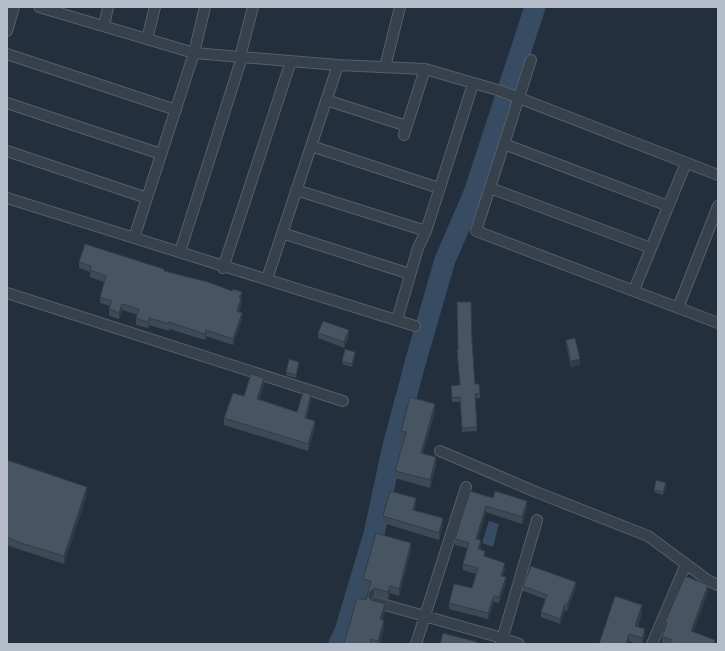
<svg xmlns="http://www.w3.org/2000/svg" width="725" height="651" viewBox="0 0 725 651" font-family="Signika,sans-serif">
<style>
.water{fill:#374c63}
.lines{fill:none;stroke-linecap:round;stroke-linejoin:round}
.river{stroke:#374c63;stroke-width:21}
.street-casing{stroke:#555f6a;stroke-width:12}
.street{stroke:#37414c;stroke-width:10}
.wall{fill:#3d4955}
.shaded-wall{fill:#323c45}
.building{fill:#475563;stroke:#323c45}
</style>
<rect width="100%" height="100%" fill="#232f3c"/>
<path class="water" d="M489,521l10,3 -6,23 -11,-4z"/>
<g class="lines">
<path class="river" d="M339,644l6,-13 29,-97 19,-88 23,-86 29,-100 29,-67 61,-186"/>
<g class="street-casing">
<path id="street" d="M39,7l155,46 144,12 87,4 76,22 217,84
M104,26l4,-19
M7,31l7,-24
M147,39l8,-32
M7,54l169,56
M240,57l13,-50
M531,60l-55,171 242,92
M385,67l15,-60
M326,100l81,26
M7,103l154,51
M404,135l21,-66
M504,144l164,62
M311,146l128,42
M7,151l140,47
M490,188l161,60
M296,190l130,41
M7,198l408,128
M282,233l128,41
M134,238l60,-185 11,-46
M180,252l62,-195
M223,268l68,-207
M267,279l71,-214
M634,290l52,-127
M7,293l336,108
M678,308l40,-102
M397,320l21,-72 8,-17 47,-147
M440,451l96,41 112,44 61,45 9,4
M375,602l127,36 17,6
M501,643l36,-123
M416,644l50,-157
M652,644l34,-80"/>
</g>
<use href="#street" class="street"/>
</g>
<path class="wall" d="M79,262l85,9 68,20 10,1 -1,13 -2,7 3,7 -9,26 -27,-9 -1,4 -36,-11v2l-20,-6 -1,3 -12,-3v-7l2,-3 -16,-5 -3,9 -10,-3v-7l1,-3 -10,-3v-6l4,-15 -14,-5v-5l-11,-4z
M318,333l31,3 -5,12 -26,-10z
M472,340l3,44 5,9v5h-5l2,33 -15,1 -2,-30h-8l-1,-11 9,-6 -3,-35z
M566,340l14,25 -9,2 -5,-22z
M355,355l-3,12 -10,-3v-3z
M299,364l-3,14 -10,-3v-3z
M264,385l-5,14 38,13 14,-11 -4,17 8,10 -7,23 -84,-26v-7l20,-22z
M435,412l-12,41 13,12 -6,23 -35,-10v-7l9,-31 -3,-1v-8z
M7,460l80,35 -23,69 -46,-15 -11,-4z
M666,485l-3,10 -9,-3v-2z
M493,498l34,10 -5,16 -36,-12 -8,27 3,8 -1,3 5,7 20,12 -2,7 3,7 -7,20 -5,-1 -6,17 -39,-10v-6l23,-15 4,-14 -13,-4v-6l4,-16 -12,-3v-6z
M416,505l-1,5 28,15 -4,15 -56,-17v-7z
M411,550l-12,46 -9,-3 -2,6 -14,-3 -4,3 15,12 -3,9 2,7 -4,17h-36l22,-44 3,-12 -6,-2v-7z
M523,586l53,1 -9,24 -2,-1 -5,14 -19,-7v-5l4,-13 -22,-8z
M708,592l-15,40 25,12h-53l-3,-1v-7l3,-10v-4z
M642,613l-4,13 7,10 -3,8h-5l-8,-3 -30,3z"/>
<path class="shaded-wall" d="M242,292l-1,13 -4,13v-7l2,-13z
M122,304v6l-3,9v-6z
M242,313v6l-9,26v-6z
M149,318v7l-1,3v-6z
M206,330v6l-1,4v-6z
M349,330v6l-5,12v-6z
M355,352v3l-3,12v-3z
M580,359v6l-9,2v-6z
M299,362v2l-3,14v-3z
M264,378v7l-7,21v-7z
M311,394v7l-6,24v-7z
M435,404v8l-14,48v-7z
M315,421v7l-7,23v-7z
M436,457v8l-6,23v-8z
M87,487v8l-23,69v-8z
M416,498v7l-3,12v-7z
M527,501v7l-5,16v-7z
M486,506v6l-10,33v-6z
M443,518v7l-4,15v-7z
M481,540v7l-3,8v-6z
M411,543v7l-12,46v-7z
M505,563v6l-4,13v-6z
M506,577v6l-7,20v-6z
M576,582v5l-9,24v-6z
M708,585v7l-17,46v-7z
M390,586v7l-2,6v-7z
M374,588v8l-5,4v-7z
M494,596v6l-6,17v-6z
M385,604v7l-5,15v-7z
M565,604v6l-5,14v-5z
M642,605v8l-7,20v-7z
M384,620v7l-4,17h-2v-3z
M645,629v7l-3,8v-6z
M629,634v7l-1,3h-2z"/>
<path class="building" d="M85,244l79,25v2l44,11 24,9 1,-2 9,3 -3,6 2,1 -4,12 5,2 -9,26 -27,-9 -1,4 -36,-12v2l-20,-6 -1,4 -12,-4 3,-9 -17,-5 -3,9 -10,-4 3,-8 -12,-4 6,-21 -16,-6 1,-4 -12,-4z
M457,302h14l1,38 3,44h4l1,9 -5,1 2,33 -15,1 -2,-31 -8,1 -1,-12 9,-1 -3,-35h1z
M323,321l26,9 -5,12 -26,-9z
M575,338l5,21 -9,2 -5,-21z
M345,349l10,3 -3,12 -10,-3z
M289,359l10,3 -3,13 -10,-3z
M251,374l13,4 -7,21 40,13 6,-20 8,2 -6,24 10,3 -7,23 -84,-26 9,-25 11,3z
M410,397l25,7 -14,49 15,4 -6,23 -35,-9 11,-39 -5,-1z
M7,460l80,27 -23,69 -46,-14 -11,-5z
M656,480l10,3 -3,9 -9,-2z
M390,491l26,7 -3,12 30,8 -4,15 -56,-17z
M470,491l23,7 2,-7 32,10 -5,16 -36,-11 -10,33 5,1 -3,9 7,2 -1,5 21,7 -4,13 5,1 -7,20 -5,-1 -6,17 -39,-10 5,-19 18,4 6,-20 -15,-4 6,-21 -14,-4z
M376,533l35,10 -12,46 -9,-3 -2,6 -14,-4 -5,5v4l2,3 14,4 -5,15 4,1 -6,21 -7,-2 -1,5h-26l2,-7 11,-39 9,2 5,-19 -8,-2z
M531,566l45,16 -9,23 -2,-1 -5,15 -19,-7 6,-17 -24,-9z
M685,576l23,9 -17,46 24,9 -1,3 4,1h-48l2,-4 -10,-4 5,-13 -2,-1z
M615,596l27,9 -7,21 10,3 -3,9 -13,-4 -3,10h-27z
M443,633l34,9 -1,2h-36z"/>
<rect width="725" height="651" fill="none" stroke="#b3bcc8" stroke-width="16"/>
</svg>
